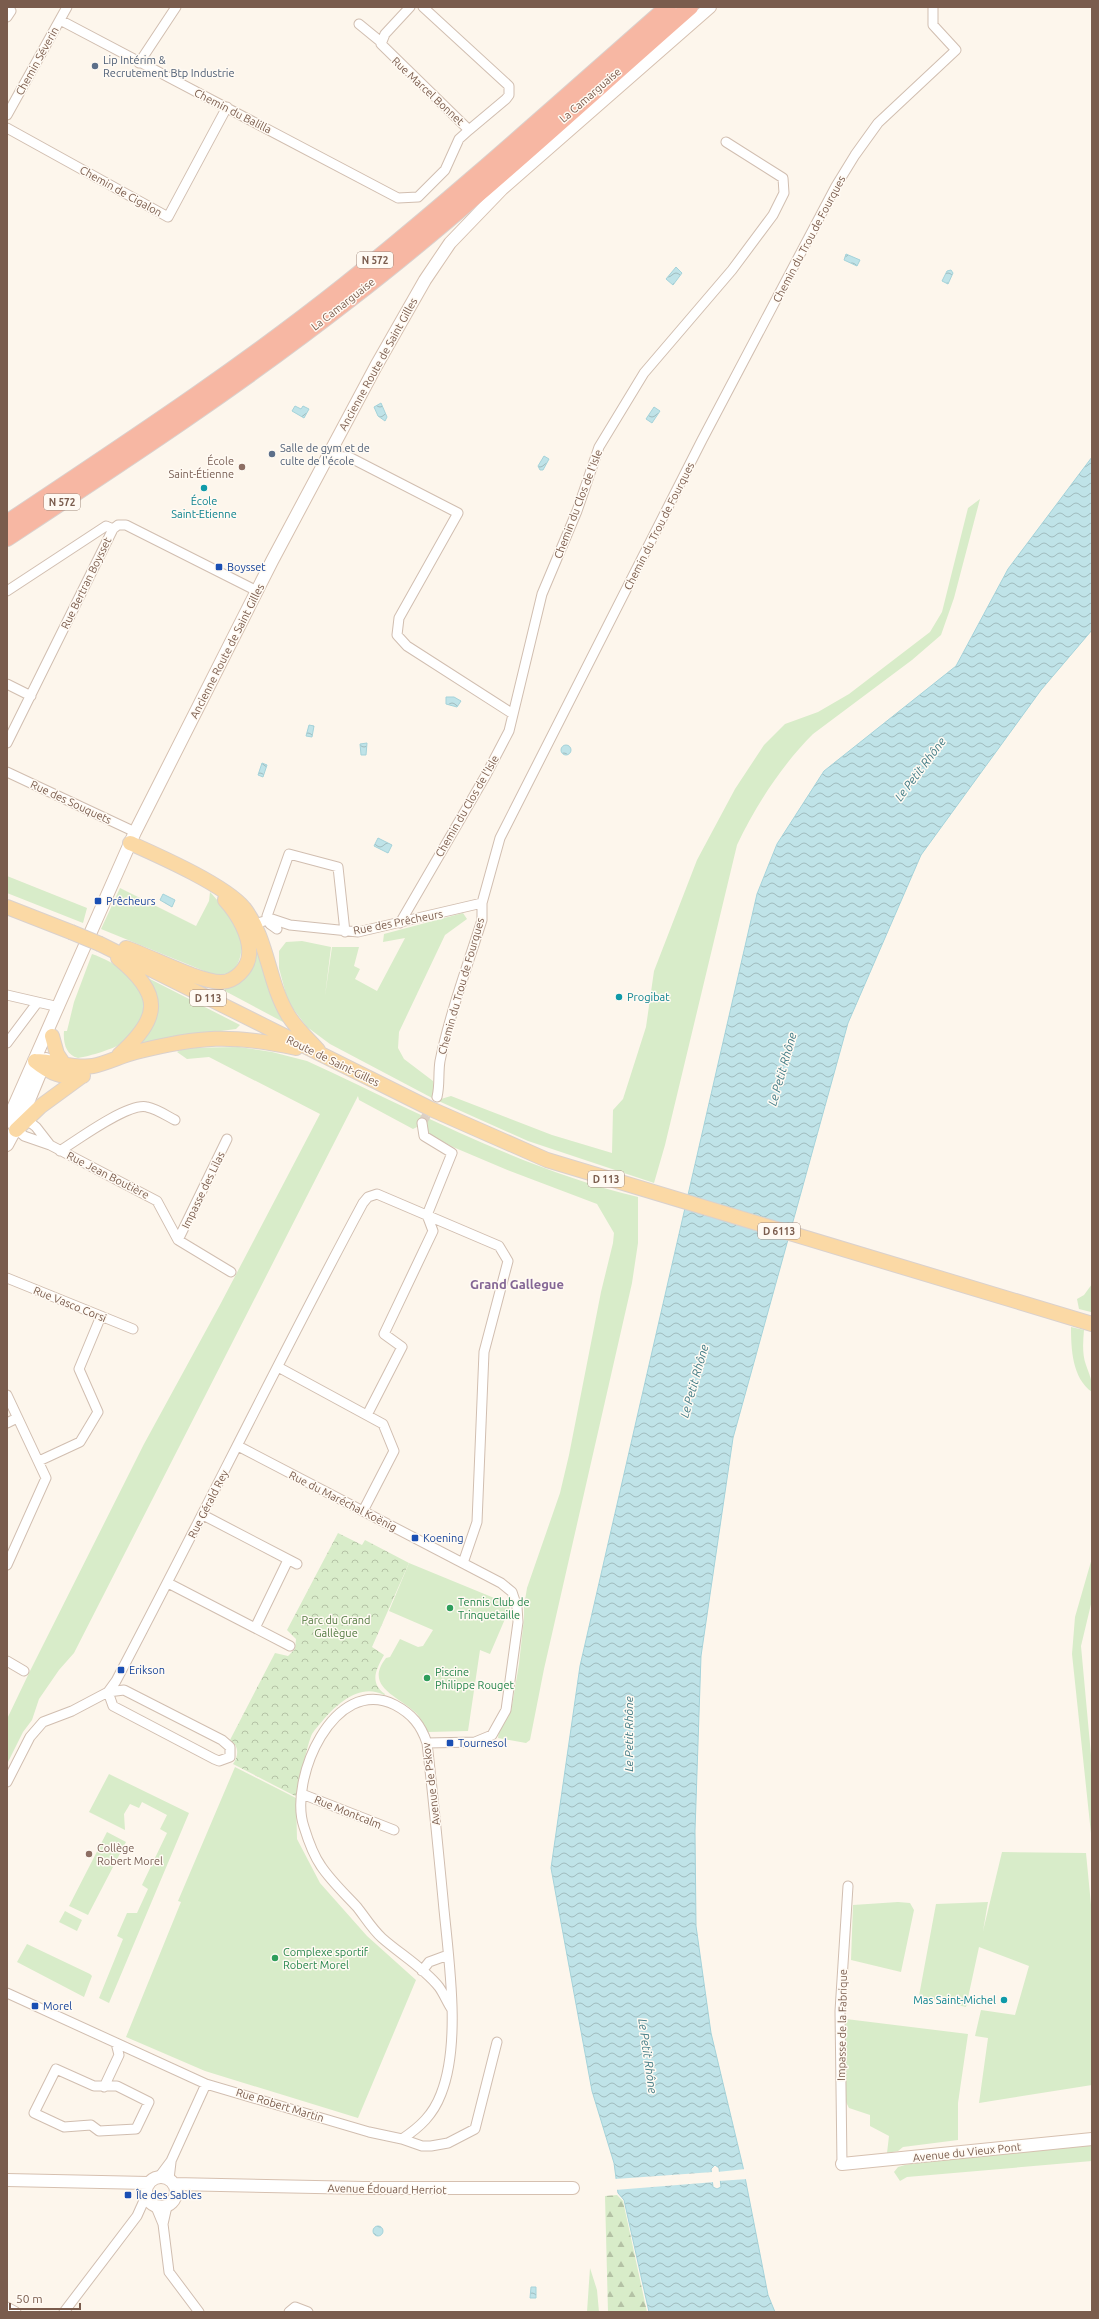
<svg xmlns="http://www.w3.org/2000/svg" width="1099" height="2319" viewBox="0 0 1099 2319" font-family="Ubuntu,sans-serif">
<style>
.green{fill:#d8ecc9}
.forest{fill:url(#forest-firs)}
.park{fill:url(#park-crowns)}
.water{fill:url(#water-waves);stroke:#a5d3da;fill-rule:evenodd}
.pier{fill:#fdf6ec}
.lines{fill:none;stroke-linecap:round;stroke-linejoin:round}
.street-tunnel{stroke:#dcd0c4;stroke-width:9;stroke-dasharray:9 4.5;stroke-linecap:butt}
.street-casing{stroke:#d1beb0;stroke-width:11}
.secondary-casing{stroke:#d6c0b0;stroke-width:14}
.primary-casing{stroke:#dad1cd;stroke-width:16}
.highway-casing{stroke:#dad1cd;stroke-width:18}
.street{stroke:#fff;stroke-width:9}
.secondary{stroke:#fff;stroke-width:12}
.primary{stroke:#fbd9a5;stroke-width:14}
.highway{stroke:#f7b7a3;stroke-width:16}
.primary-bridge-casing{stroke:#dad1cd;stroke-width:16;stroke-linecap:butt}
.primary-bridge{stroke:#fbd9a5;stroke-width:14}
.service-dot{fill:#5c6f8a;stroke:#fffaf3;stroke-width:1.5}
.education-dot{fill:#8d6e63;stroke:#fffaf3;stroke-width:1.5}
.culture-dot{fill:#0f9aa8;stroke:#fffaf3;stroke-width:1.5}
.transit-dot{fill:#1a4fb4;stroke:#fffaf3;stroke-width:1.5}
.leisure-dot{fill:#2e9e5b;stroke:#fffaf3;stroke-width:1.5}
.labels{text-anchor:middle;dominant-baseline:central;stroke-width:3;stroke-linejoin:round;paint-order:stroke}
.shield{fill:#fffaf3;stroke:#a28b7f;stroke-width:1}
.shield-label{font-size:10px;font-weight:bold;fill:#7a5c4d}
.service-label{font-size:11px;fill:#4e5e75;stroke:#fffaf3;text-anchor:start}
.street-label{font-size:11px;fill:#7a5c4d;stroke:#fffaf3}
.education-label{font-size:11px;fill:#785e54;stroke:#fffaf3;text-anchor:end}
.culture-label{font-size:11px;fill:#0d838f;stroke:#fffaf3}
.transit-label{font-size:11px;fill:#164399;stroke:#fffaf3;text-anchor:start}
.leisure-label{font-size:11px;fill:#27864d;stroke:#fffaf3;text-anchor:start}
.park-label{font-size:11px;fill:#537a41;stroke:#fffaf3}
.water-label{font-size:12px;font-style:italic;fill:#437c86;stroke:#fffaf3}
.quarter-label{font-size:13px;font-weight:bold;fill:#846695;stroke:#fffaf3}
</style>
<defs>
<pattern id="forest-firs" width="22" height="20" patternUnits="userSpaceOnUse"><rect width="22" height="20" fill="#d8ecc9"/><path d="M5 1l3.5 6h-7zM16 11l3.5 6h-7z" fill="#b4c2a5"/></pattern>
<pattern id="park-crowns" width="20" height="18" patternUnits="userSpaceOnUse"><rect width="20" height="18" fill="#d8ecc9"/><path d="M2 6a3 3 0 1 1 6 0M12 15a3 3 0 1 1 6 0" fill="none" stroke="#b4c2a5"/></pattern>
<pattern id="water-waves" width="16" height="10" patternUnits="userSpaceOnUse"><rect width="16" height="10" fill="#bfe3e8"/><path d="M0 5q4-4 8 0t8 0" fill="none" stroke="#a0bbbe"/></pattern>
</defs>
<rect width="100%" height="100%" fill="#fdf6ec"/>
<path class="green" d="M980,499l-26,99 -13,37 -29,25 -99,74c-31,31 -57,71 -76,111l-72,300 -11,38 -126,-42 -94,-42 -104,-55 -23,-17 -19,-25 -9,-34v-17l7,-9 16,-1 29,6 -6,49 7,-49h27l-5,19 6,3 -5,10 22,12 28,-53 -22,4 1,-8 79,-21 4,6 -22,16 -46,97 -1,16 6,11 29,22 1,15 7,3 10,-3 101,39 60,18 1,-43 10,-11 23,-72 8,-56 43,-111 38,-71 29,-44 21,-21 33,-12 31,-18 81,-62 12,-20 26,-104z
M7,876l80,32 -4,15 -76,-30z
M120,888l76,38 13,-25 1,-9c21,23 45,51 22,81l-18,2 -113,-46z
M257,953l3,1 25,69 -60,-32 -1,-3z
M92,954c29,10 70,39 44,73 -4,5 -7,12 -12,15 -10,7 -34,14 -46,16 -12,-3 -15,-15 -14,-27h3l7,-29z
M148,978l92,47 -4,4 -62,8 -40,13c22,-23 26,-42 14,-72z
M239,1047l33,5 35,9c109,50 214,108 331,136v46l-6,40 -88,386 -14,71 -4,3 -28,-5 1,-7 12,-20 8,-47 5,-46v-12l3,-18 33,-95 9,-38 32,-163 12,-49 1,-10 -17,-29 -92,-35 -52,-22 -23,-12 -11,-9 -6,3 -54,-29 -1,-4 -284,557 -15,17 -20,29 -7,21 -9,12 -16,32v-45l22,-46 115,-229 77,-141 99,-189 -111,-57 -22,2 -10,-7 7,-4z
M1092,1284v25l-1,3 -12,-3 -2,-10 7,-4z
M1071,1327l13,3c-1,12 -2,24 2,35 4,12 6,13 6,27 -20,-14 -21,-44 -21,-65z
M1092,1558v42l-11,46 11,120v77l-20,-189 3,-37z
M409,1563l102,42 -21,49 -10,-4 -12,81 -40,1c-3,-6 -7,-14 -12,-19 -16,-16 -53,-26 -30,-55l4,-1 10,-18 18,8 5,-1 10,-16 -44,-19z
M235,1767l61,31 1,41 23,44 47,53 49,44 -58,138 -153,-47 -79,-34 55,-135 -3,-1z
M109,1774l80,39 -80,190 -10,-5 24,-59 -6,-3 10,-23h10l11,-24 -6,-4 25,-52 -7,-4 7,-14 -25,-13 -3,6 -9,-4 -6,10 1,16 -36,-18z
M107,1832l19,10 -38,73 -19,-9z
M1002,1852l84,1 6,62v170l-113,18 9,-65 -13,-2 6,-26 34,5 14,-49 -50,-19 -13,60 -47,-11 17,-92 52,-2 -5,29z
M898,1902l12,1 4,7 -13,62 -50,-12 2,-55z
M65,1911l17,9 -5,11 -18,-9z
M27,1944l63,30 2,2 -8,21 -67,-35z
M846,2019l122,15 -10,69v37l-55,7 -5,4 -11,2 2,-17 -19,-10v-11l-21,-7 -5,-10z
M1092,2145v16l-185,16 -7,4 -6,-9 4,-5 7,-2 38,-6z
M590,2268l7,22 2,22h-12z"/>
<path class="forest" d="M617,2195l6,6 24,111h-39l-3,-116z"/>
<path class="park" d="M338,1533l24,12 3,-5 44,23 -37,84 12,8c-8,15 -15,27 1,39l-1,1c-23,-12 -45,7 -60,24 -4,5 -9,10 -12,15 -5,11 -13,50 -15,63l-64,-33c6,-8 6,-19 -3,-24l45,-87 13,3 7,-7 1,-10 -9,-9z"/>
<path class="water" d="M846,254l14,6 -3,6 -13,-6z
M676,267l6,6 -9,12 -7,-6z
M951,270l2,3 -5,11 -6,-3 5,-10z
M381,403l6,14 -2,4 -7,-5 -4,-9z
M295,406l6,3 2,-3 6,3 -5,9 -12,-7z
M654,407l6,4 -8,12 -6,-4z
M544,456l5,3 -6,11h-3l-2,-4z
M1092,457v173l-51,60 -120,165 -73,168 -115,415 -32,218 -6,175 1,95 15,107 32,134 25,128 7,17h-126l-25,-112 -6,-7 -4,-30 -22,-72 -41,-223 29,-202 177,-772 20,-50 47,-73 132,-105 52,-97zM715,2165l4,3 2,19 -4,2 -4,-2 -2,-18z
M446,697h8l7,4 -4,6 -11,-3z
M309,725l5,1 -2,11 -6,-1z
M367,743l-1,12h-5l-1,-11z
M561 750a5 5 0 1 1 10 0a5 5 0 1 1-10 0Z
M262,763l5,2 -4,12 -5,-2z
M378,838l14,7 -4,8 -14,-7z
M163,894l12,6 -3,7 -12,-7z
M373 2231a5 5 0 1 1 10 0a5 5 0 1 1-10 0Z
M531,2287h5v11h-6z"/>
<path class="pier" d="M746,2169l2,10 -30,2 -1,-9z
M713,2172l2,10 -100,8v-11z"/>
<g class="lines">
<path class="street-tunnel" d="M422,1123l15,-26"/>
<g class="street-casing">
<path id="street" d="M410,7l-25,27 -4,10 88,86 37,-31 3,-4v-9l-86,-79
M7,9l4,2 -4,6
M60,20l338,178 20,-1 27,-27 14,-31 10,-9
M359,24l22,18
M139,63l37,-56
M7,115l60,-108
M7,128l161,89 59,-110
M328,456l21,1 109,56 -59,105 -2,17 10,11 106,68
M7,591l99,-65 7,3
M7,684l24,12
M7,743l106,-214 5,-4h8l131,66
M7,772l128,60
M400,923l86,-148 23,-44 33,-137 35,-83 22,-64 45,-74 88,-103 41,-55 11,-22 -1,-15 -57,-36
M277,929l-7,-5 -3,-8 22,-62 49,13 7,65
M252,930l9,-8 11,-3 18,6 68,7 124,-29
M7,995l52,12
M7,1043l30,-40
M437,1097c3,-12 1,-24 3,-36 10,-48 27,-94 42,-141v-17l18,-65 202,-398 134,-254 19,-31 23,-32 78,-73 -23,-25v-18
M23,1117l13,10 14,18
M14,1127l10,9 26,9 107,56 21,39 53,32
M60,1151c17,-11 69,-49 87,-44 10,2 20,9 28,13
M178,1240l49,-101
M7,1278l126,51
M278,1367l105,57 11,27 -31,60
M7,1395l39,83 -39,87
M367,1415l35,-68 -18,-13 49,-103 -6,-16 25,-62 -28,-17 -2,-13
M7,1423l10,-5
M238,1446l263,137 11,9 5,15 1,15 -12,88 -14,25 -17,7 -48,1
M39,1461l41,-19 18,-30 -19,-43 22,-53
M203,1515l94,49
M168,1583l122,63
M255,1628l33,-68
M7,1661l17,10
M124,1690l98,50 8,7v10l-11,4 -5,-2 -101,-53 -5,-14z
M7,1782l23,-45 13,-15 29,-11 36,-19 8,-11c84,-159 162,-320 247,-478l5,-6 9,-3 122,52 9,15 -24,91 -7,170 -14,41
M302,1794l92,36
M422,1971l7,-9 19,-7
M7,1993l199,91 163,48 33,7 20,7h9l17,-3 27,-14 22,-87
M56,2069l38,17h23l32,16 -13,27 -37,2 -8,-6 -27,2 -30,-14z
M104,2087l15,-32 -3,-12
M402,2139c18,-12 31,-24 39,-45 21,-53 7,-138 2,-195 -5,-52 -10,-104 -16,-156 -6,-18 -15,-29 -32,-38 -61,-31 -107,75 -91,122 4,13 10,29 17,39 10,15 24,28 36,41 8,10 15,22 25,31 18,16 42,30 57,49 5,7 8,15 12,21
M842,2164l-2,-153 8,-125
M159,2177l12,-16 35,-77
M169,2179l2,-17
M156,2207l7,17 4,-18
M163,2224l6,48 30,40
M7,2307l9,5
M64,2312l73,-96 9,-20
M289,2312l6,-5 13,5"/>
</g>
<g class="secondary-casing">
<path id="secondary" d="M7,1122l128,-290 137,-271 104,-195 49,-86 25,-37 52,-54 208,-182
M7,1145l15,-28 24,-58
M842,2164l250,-25
M146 2192a15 15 0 1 1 30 0a15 15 0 1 1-30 0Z
M7,2180l141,3
M174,2184l190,4h209"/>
</g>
<g class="primary-casing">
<path id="primary" d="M130,843c29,13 95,42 114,65 24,31 24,74 44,107 8,13 20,24 30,35
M7,907l64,25
M100,944l331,165 116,51 545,164
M126,948c24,8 73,34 95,34 14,0 27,-14 28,-27 2,-19 -12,-42 -24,-55
M118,958c45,37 43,59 1,97
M52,1036l5,18 6,9
M35,1061c20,0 39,8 58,5 12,-2 30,-11 43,-14 63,-16 96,-18 160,-4
M35,1061c16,13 27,17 48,15
M16,1130l25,-24 41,-30"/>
</g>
<g class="highway-casing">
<path id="highway" d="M7,523c115,-77 230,-152 338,-238 111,-89 216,-184 323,-278
M7,538c117,-77 233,-153 343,-239 118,-91 228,-194 340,-292"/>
</g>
<use href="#street" class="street"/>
<use href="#secondary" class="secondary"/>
<use href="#primary" class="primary"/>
<use href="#highway" class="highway"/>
<g class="primary-bridge-casing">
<path id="primary-bridge" d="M71,932l29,12"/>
</g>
<use href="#primary-bridge" class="primary-bridge"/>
</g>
<g class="service-dot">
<circle cx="95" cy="66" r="4"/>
<circle cx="272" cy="454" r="4"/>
</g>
<g class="education-dot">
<circle cx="242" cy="467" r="4"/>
<circle cx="89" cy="1854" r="4"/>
</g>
<g class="culture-dot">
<circle cx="204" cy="488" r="4"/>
<circle cx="619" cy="997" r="4"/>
<circle cx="1004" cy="2000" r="4"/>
</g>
<g class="transit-dot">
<rect x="215" y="563" width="8" height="8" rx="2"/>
<rect x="94" y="897" width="8" height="8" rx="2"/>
<rect x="411" y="1534" width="8" height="8" rx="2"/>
<rect x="117" y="1666" width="8" height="8" rx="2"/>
<rect x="446" y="1739" width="8" height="8" rx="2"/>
<rect x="31" y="2002" width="8" height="8" rx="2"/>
<rect x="124" y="2191" width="8" height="8" rx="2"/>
</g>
<g class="leisure-dot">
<circle cx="450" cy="1608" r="4"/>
<circle cx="427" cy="1678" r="4"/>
<circle cx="275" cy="1958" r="4"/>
</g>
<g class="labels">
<g class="shield">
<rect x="357" y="252" width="36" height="16" rx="3"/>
<rect x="44" y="494" width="36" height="16" rx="3"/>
<rect x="190" y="990" width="36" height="16" rx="3"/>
<rect x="588" y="1171" width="36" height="16" rx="3"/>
<rect x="758" y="1223" width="42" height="16" rx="3"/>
</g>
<g class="shield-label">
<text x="375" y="260">N 572</text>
<text x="62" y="502">N 572</text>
<text x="208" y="998">D 113</text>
<text x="606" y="1179">D 113</text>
<text x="779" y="1231">D 6113</text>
</g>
<g class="service-label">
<text x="103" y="60">Lip Intérim &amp;<tspan x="103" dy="13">Recrutement Btp Industrie</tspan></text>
<text x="280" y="448">Salle de gym et de<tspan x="280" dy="13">culte de l'école</tspan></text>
</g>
<g class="street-label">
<text transform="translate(37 61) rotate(-61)">Chemin Séverin</text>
<text transform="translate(428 91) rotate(43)">Rue Marcel Bonnet</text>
<text transform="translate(590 95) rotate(-41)">La Camarguaise</text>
<text transform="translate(233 111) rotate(27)">Chemin du Balilla</text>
<text transform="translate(121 191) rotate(29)">Chemin de Cigalon</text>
<text transform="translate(809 239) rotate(-62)">Chemin du Trou de Fourques</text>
<text transform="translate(343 304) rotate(-38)">La Camarguaise</text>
<text transform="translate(378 364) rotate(-61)">Ancienne Route de Saint Gilles</text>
<text transform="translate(578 504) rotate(-69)">Chemin du Clos de l'Isle</text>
<text transform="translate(659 526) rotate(-63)">Chemin du Trou de Fourques</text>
<text transform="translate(86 583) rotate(-64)">Rue Bertran Boysset</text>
<text transform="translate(227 651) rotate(-63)">Ancienne Route de Saint Gilles</text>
<text transform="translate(71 802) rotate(25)">Rue des Souquets</text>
<text transform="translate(467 806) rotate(-60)">Chemin du Clos de l'Isle</text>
<text transform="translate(398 922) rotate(-11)">Rue des Prêcheurs</text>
<text transform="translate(461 986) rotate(-74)">Chemin du Trou de Fourques</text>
<text transform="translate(333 1061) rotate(26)">Route de Saint-Gilles</text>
<text transform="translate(108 1175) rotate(27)">Rue Jean Boutière</text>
<text transform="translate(203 1190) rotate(-64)">Impasse des Lilas</text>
<text transform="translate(70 1304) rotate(22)">Rue Vasco Corsi</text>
<text transform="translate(343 1501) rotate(27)">Rue du Maréchal Koënig</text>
<text transform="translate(208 1504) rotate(-63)">Rue Gérald Rey</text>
<text transform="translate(431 1784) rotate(-97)">Avenue de Pskov</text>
<text transform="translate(348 1812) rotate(22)">Rue Montcalm</text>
<text transform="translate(842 2025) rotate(-89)">Impasse de la Fabrique</text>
<text transform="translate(280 2105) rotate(17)">Rue Robert Martin</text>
<text transform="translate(967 2152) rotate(-6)">Avenue du Vieux Pont</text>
<text transform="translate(387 2189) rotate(1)">Avenue Édouard Herriot</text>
</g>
<g class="education-label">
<text x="234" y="461">École<tspan x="234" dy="13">Saint-Étienne</tspan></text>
<text x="97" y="1848" text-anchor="start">Collège<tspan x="97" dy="13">Robert Morel</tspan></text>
</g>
<g class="culture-label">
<text x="204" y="501">École<tspan x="204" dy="13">Saint-Etienne</tspan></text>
<text x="627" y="997" text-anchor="start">Progibat</text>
<text x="996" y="2000" text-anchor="end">Mas Saint-Michel</text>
</g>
<g class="transit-label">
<text x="227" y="567">Boysset</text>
<text x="106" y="901">Prêcheurs</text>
<text x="423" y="1538">Koening</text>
<text x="129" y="1670">Erikson</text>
<text x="458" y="1743">Tournesol</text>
<text x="43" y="2006">Morel</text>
<text x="136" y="2195">Île des Sables</text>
</g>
<g class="leisure-label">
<text x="458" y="1602">Tennis Club de<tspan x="458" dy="13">Trinquetaille</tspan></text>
<text x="435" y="1672">Piscine<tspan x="435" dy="13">Philippe Rouget</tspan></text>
<text x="283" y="1952">Complexe sportif<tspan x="283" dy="13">Robert Morel</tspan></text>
</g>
<g class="park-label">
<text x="336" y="1620">Parc du Grand<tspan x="336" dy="13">Gallègue</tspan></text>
</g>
<g class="water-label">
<text transform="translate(920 769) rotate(-53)">Le Petit Rhône</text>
<text transform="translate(782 1069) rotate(-74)">Le Petit Rhône</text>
<text transform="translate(694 1381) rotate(-74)">Le Petit Rhône</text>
<text transform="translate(628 1734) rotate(-90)">Le Petit Rhône</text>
<text transform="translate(648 2056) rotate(82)">Le Petit Rhône</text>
</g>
<g class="quarter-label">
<text x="517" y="1284">Grand Gallegue</text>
</g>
</g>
<rect width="1099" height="2319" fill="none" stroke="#7a5c4d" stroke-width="16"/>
<path d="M10 2303v6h70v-6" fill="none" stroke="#7a5c4d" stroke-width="2"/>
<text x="16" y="2303" font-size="12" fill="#7a5c4d" stroke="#fffaf3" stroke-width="3" paint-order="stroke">50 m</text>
</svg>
